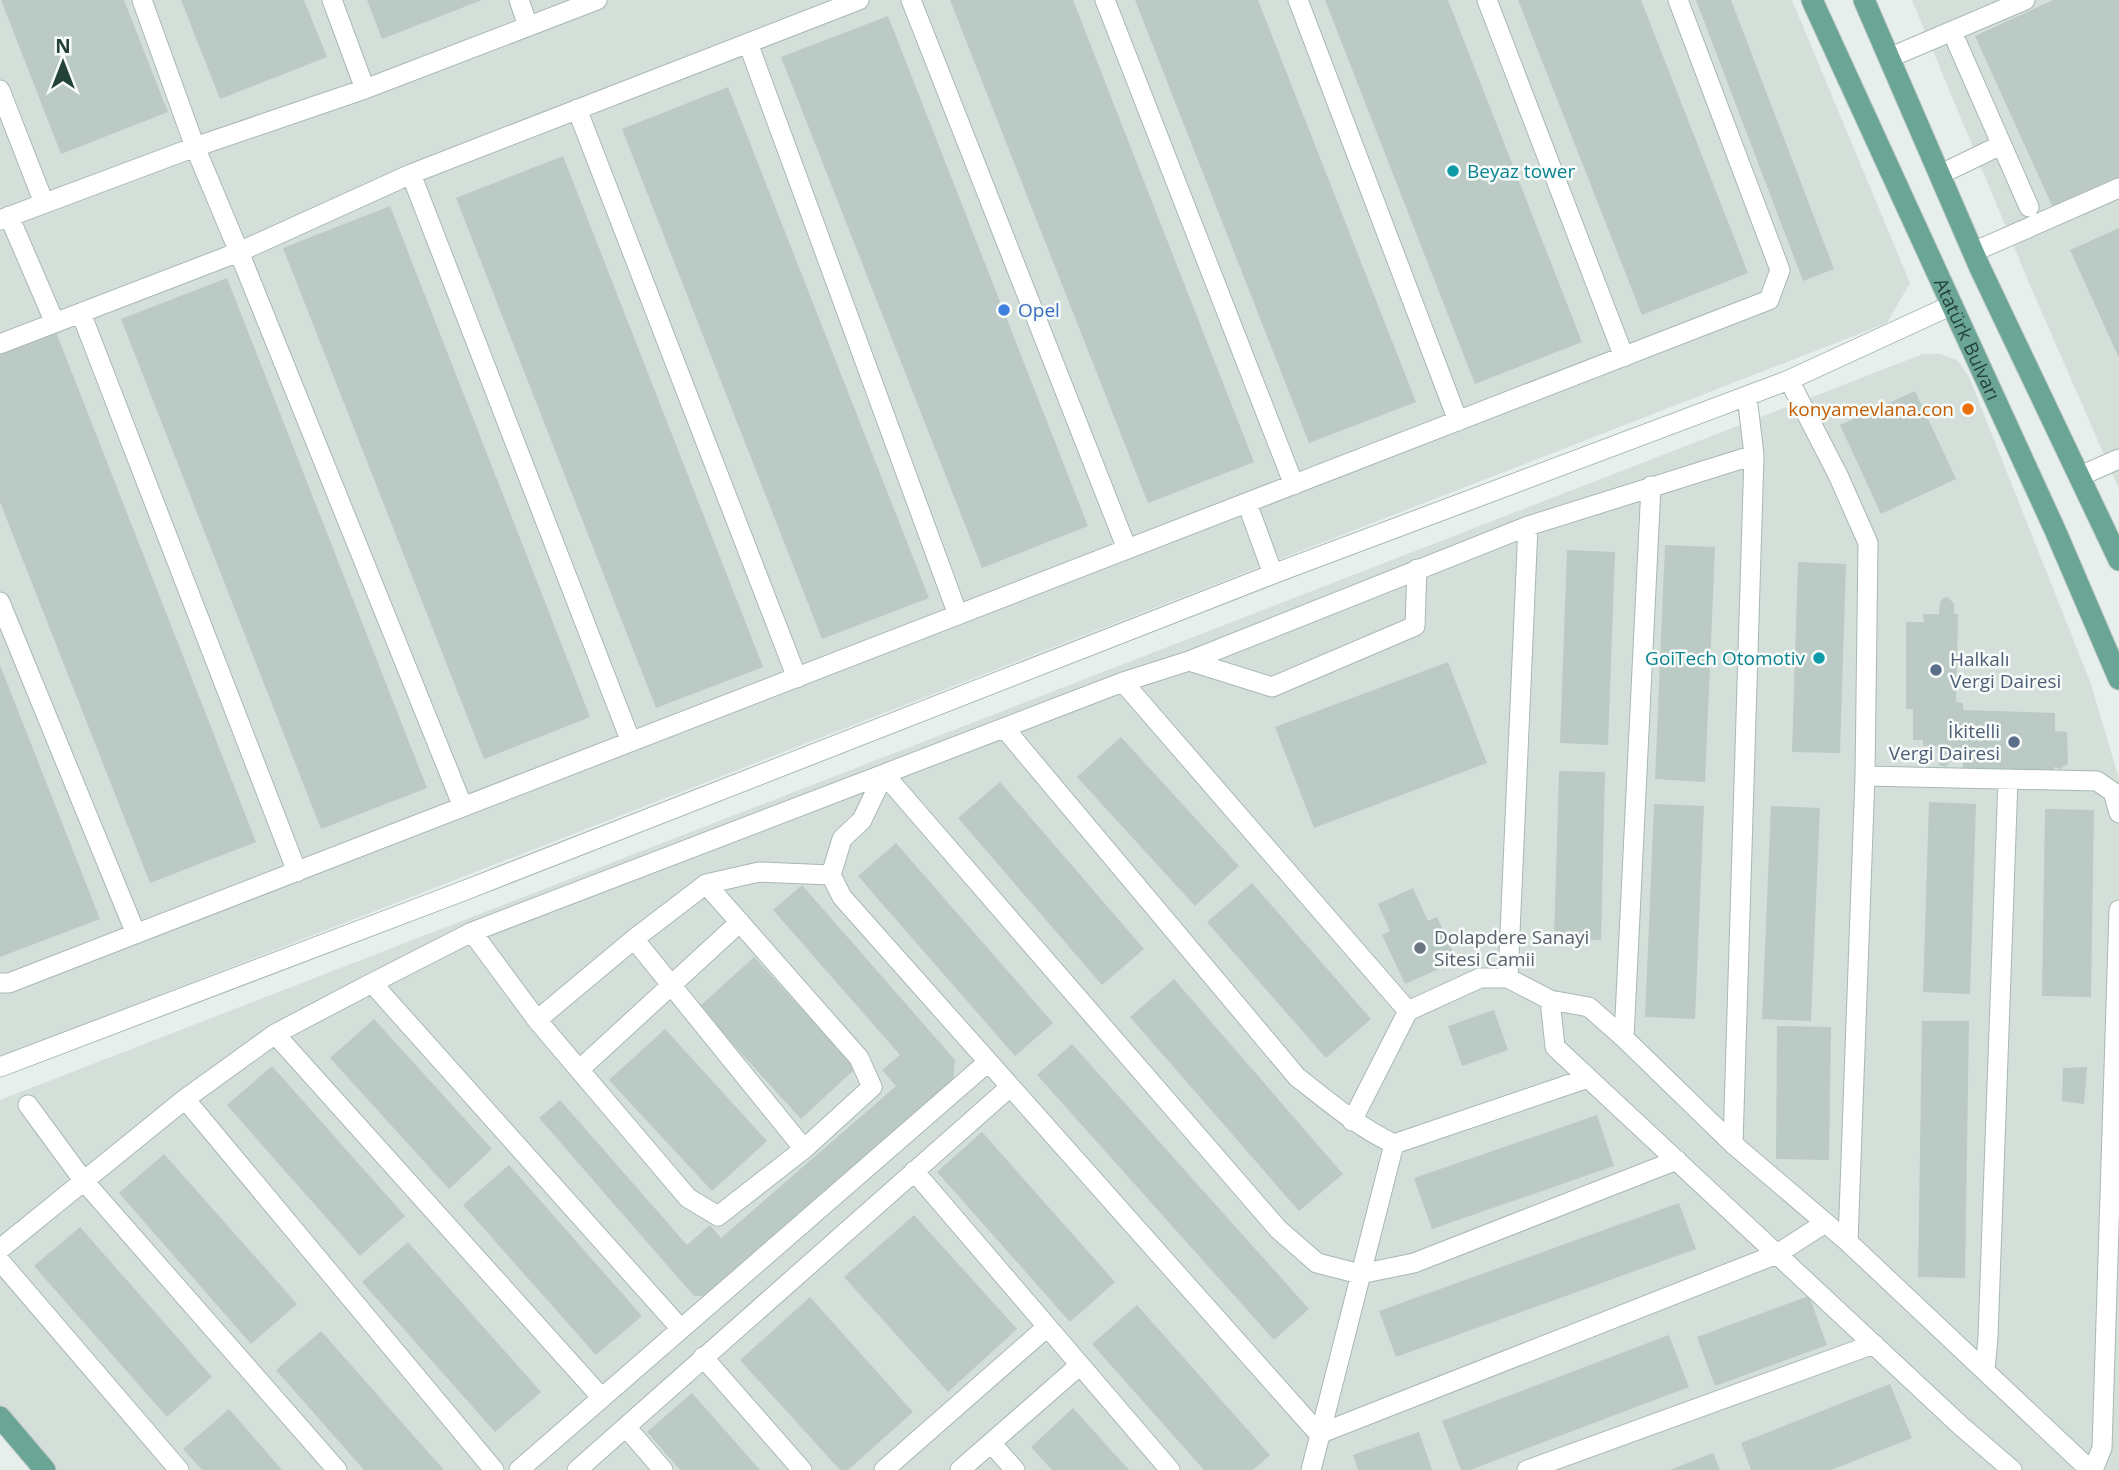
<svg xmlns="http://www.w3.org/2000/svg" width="2119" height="1470" viewBox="0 0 2119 1470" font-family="'Open Sans',sans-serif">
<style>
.built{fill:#d4dfda}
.building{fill:#bbcac4}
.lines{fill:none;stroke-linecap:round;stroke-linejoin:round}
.minor-casing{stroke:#a8b8b2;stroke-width:21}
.major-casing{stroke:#c2cac8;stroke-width:23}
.minor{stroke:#fff;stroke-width:19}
.major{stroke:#6aa596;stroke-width:21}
.culture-dot{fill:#0f9aa8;stroke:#f7fbf9;stroke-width:2.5}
.shop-dot{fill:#3f7fe0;stroke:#f7fbf9;stroke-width:2.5}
.food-dot{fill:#e8710a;stroke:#f7fbf9;stroke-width:2.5}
.service-dot{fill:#5c6f8a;stroke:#f7fbf9;stroke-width:2.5}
.worship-dot{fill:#6b7280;stroke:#f7fbf9;stroke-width:2.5}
.labels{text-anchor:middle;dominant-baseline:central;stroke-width:5;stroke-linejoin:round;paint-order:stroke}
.culture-label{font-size:19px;fill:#0d838f;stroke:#f7fbf9;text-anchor:start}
.shop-label{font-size:19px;fill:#366cbe;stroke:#f7fbf9;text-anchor:start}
.street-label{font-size:19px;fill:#24423a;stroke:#f7fbf9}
.food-label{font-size:19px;fill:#c56008;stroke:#f7fbf9;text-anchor:end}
.service-label{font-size:19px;fill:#4e5e75;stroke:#f7fbf9;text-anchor:start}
.worship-label{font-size:19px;fill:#5b616d;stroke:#f7fbf9;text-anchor:start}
</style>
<rect width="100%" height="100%" fill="#e6efeb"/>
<path class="built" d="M0,0h1792l118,283 -23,40 -1887,734z
M1912,0h207v489l-90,-206z
M1923,354h17l17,6 12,17 122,307 28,95v691h-2063l-56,-64v-306z"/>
<path class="building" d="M1,0h123l44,112 -107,42z
M181,0h123l23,57 -107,42z
M367,0h115l-100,39z
M950,0h123l181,462 -106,41z
M1135,0h123l158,402 -107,41z
M1325,0h123l134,342 -107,42z
M1518,0h123l107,273 -106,42z
M1696,0h35l103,269 -31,12z
M2053,0h66v185l-63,29 -81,-178z
M888,16l200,510 -106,42 -201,-511z
M728,87l201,511 -107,41 -200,-510z
M563,156l200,511 -107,41 -200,-510z
M390,206l200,511 -106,42 -201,-511z
M2119,228v130l-49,-108z
M227,278l200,510 -106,41 -200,-510z
M56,332l200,510 -106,41 -150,-381v-149z
M1915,391l41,88 -75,35 -41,-89z
M1665,545l50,2 -10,235 -50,-3z
M1567,550l48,2 -7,193 -48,-2z
M1798,562l48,2 -6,189 -48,-1z
M1948,597l6,7v10h4l-2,88 7,1v7l92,3v18l12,1 1,32 -8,5 -6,-2v8l-91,-4v-17h-12l-1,8 -4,5 -7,-2 -2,-19h-14v-6h-10v-31h-7v-87h18l-1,-8h16l1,-12 3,-4z
M1448,662l39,101 -173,65 -39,-101z
M0,665l100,254 -100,38z
M1121,737l118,129 -44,40 -118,-129z
M1559,771l46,1 -4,168 -47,-1z
M1000,782l144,167 -42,36 -144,-167z
M1929,802l47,2 -6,190 -47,-2z
M1654,804l50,2 -9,213 -50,-2z
M1771,806l49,2 -9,213 -49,-2z
M2045,809l49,1 -3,187 -49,-1z
M896,843l157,180 -38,33 -157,-180z
M1252,883l119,136 -45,39 -119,-136z
M802,885l153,175 -2,26 -242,210h-17l-155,-178 21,-18 127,145 23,-20 11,13 175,-152 -14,-16 18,-15 -127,-145z
M1413,888l15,33 9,-4 20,44 -52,23 -23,-49 8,-4 -12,-27z
M754,957l102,111 -55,51 -102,-112z
M1174,979l169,195 -44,37 -169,-194z
M1494,1010l14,40 -46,16 -14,-40z
M374,1019l118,130 -43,40 -119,-131z
M1922,1021h47l-4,257 -47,-1z
M1777,1026l54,1 -2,133 -53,-1z
M665,1029l102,112 -55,50 -103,-111z
M1072,1044l237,265 -35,31 -237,-265z
M272,1066l133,150 -45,40 -133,-151z
M2087,1067l-3,37 -22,-3 1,-33z
M1597,1115l17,51 -182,63 -18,-51z
M982,1132l133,150 -45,40 -133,-150z
M164,1154l133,150 -46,40 -132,-151z
M509,1165l133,151 -46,39 -133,-150z
M1679,1203l17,46 -300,108 -17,-46z
M914,1215l103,114 -69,63 -104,-115z
M80,1227l132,150 -45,40 -133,-151z
M408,1242l133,150 -46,40 -133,-150z
M1809,1296l18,49 -112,41 -18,-49z
M810,1297l103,115 -65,58h-8l-100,-110z
M1137,1305l133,150 -17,15h-49l-112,-126z
M321,1331l123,139h-80l-88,-100z
M1669,1335l20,52 -219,83h-9l-19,-49z
M1890,1384l22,54 -81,32h-80l-10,-27z
M692,1393l68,77h-80l-33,-38z
M1073,1408l56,62h-77l-21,-23z
M229,1409l53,61h-80l-19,-21z
M1419,1432l13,38h-74l-5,-15z
M1713,1453l7,17h-50z"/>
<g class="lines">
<g class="minor-casing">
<path id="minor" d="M142,0l53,147 44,105 224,555
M332,0l33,89
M519,0l9,26
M911,0l216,549
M1105,0l189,485
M1298,0l160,421
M1487,0l137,357
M748,43l210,572
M1957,43l72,164
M1891,57l134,-57
M0,90l44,113
M577,109l220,569
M411,174l220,568
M1941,174l60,-29
M9,216l46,107
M0,220l195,-73 170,-58 232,-89
M1973,252l146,-64
M81,313l216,559
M0,344l239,-92 172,-78 448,-174
M1789,380l49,95 30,68 -3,233 -17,466
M1754,455l-226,71 -339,135 -66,21 -239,92 -22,46 -20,19 -11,36 11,22 477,537 458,-180 48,-31
M2080,476l39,-17
M1247,503l26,71
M0,602l136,332
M1189,661l83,26 143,-61 2,-57
M1123,682l285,329
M1005,729l292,348c32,25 61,50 97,67l194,-66
M1865,776l232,5 16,11 6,21
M472,932l65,88 97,-81 72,-55 53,-12 72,3
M634,939l170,210
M1508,978l20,-452
M0,983h9l1760,-683 11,-30 -102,-270
M1550,1000l5,47 406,379 51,44
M537,1020l151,178 30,18 86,-67 68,-62 -13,-29 -153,-174
M275,1034l327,364
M1624,1038l27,-552
M0,1067l463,-176 810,-317 516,-194 163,-75
M579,1070l161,-148
M185,1099l309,371
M28,1105l55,75 254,290
M1352,1121l56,-110 72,-33h28l42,22 39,7 35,31 109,106 115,98 242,228
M1733,1144l21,-689 -7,-59
M914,1171l256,299
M0,1249l185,-150 90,-65 97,-51
M0,1261l179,209
M681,1329l-309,-346 100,-51 412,-158 394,455 39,34 43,11 54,-11 263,-103
M703,1357l99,113
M1985,1371l3,-34 20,-558
M627,1428l36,42
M991,1443l24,27
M519,1470l469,-408
M577,1470l433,-383
M884,1470l163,-143
M960,1470l120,-105
M1311,1470l83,-326
M1527,1470l347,-126
M2093,1470l9,-22 17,-538"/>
</g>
<g class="major-casing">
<g id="major">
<path id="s1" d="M1812,0l243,530 64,149"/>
<path d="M1864,0l116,268 139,292"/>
<path d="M0,1417l45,53"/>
</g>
</g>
<use href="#minor" class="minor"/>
<use href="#major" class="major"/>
</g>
<g class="culture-dot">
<circle cx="1453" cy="171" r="7"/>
<circle cx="1819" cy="658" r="7"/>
</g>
<circle class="shop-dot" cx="1004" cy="310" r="7"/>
<circle class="food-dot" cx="1968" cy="409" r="7"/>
<g class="service-dot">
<circle cx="1936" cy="670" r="7"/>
<circle cx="2014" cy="742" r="7"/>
</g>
<circle class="worship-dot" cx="1420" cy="948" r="7"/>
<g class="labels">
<g class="culture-label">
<text x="1467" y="171">Beyaz tower</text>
<text x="1805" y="658" text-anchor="end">GoiTech Otomotiv</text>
</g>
<g class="shop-label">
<text x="1018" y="310">Opel</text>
</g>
<g class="street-label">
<text stroke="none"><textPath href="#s1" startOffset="373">Atatürk Bulvarı</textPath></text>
</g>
<g class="food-label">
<text x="1954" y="409">konyamevlana.con</text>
</g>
<g class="service-label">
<text x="1950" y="659">Halkalı<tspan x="1950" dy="22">Vergi Dairesi</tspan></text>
<text x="2000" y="731" text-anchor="end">İkitelli<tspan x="2000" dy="22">Vergi Dairesi</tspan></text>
</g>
<g class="worship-label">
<text x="1434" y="937">Dolapdere Sanayi<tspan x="1434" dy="22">Sitesi Camii</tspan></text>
</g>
</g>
<g transform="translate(63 63)" stroke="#f7fbf9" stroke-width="5" paint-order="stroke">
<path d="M0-5L12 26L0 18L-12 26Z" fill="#24423a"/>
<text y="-10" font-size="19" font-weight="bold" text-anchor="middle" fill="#24423a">N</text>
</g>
</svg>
